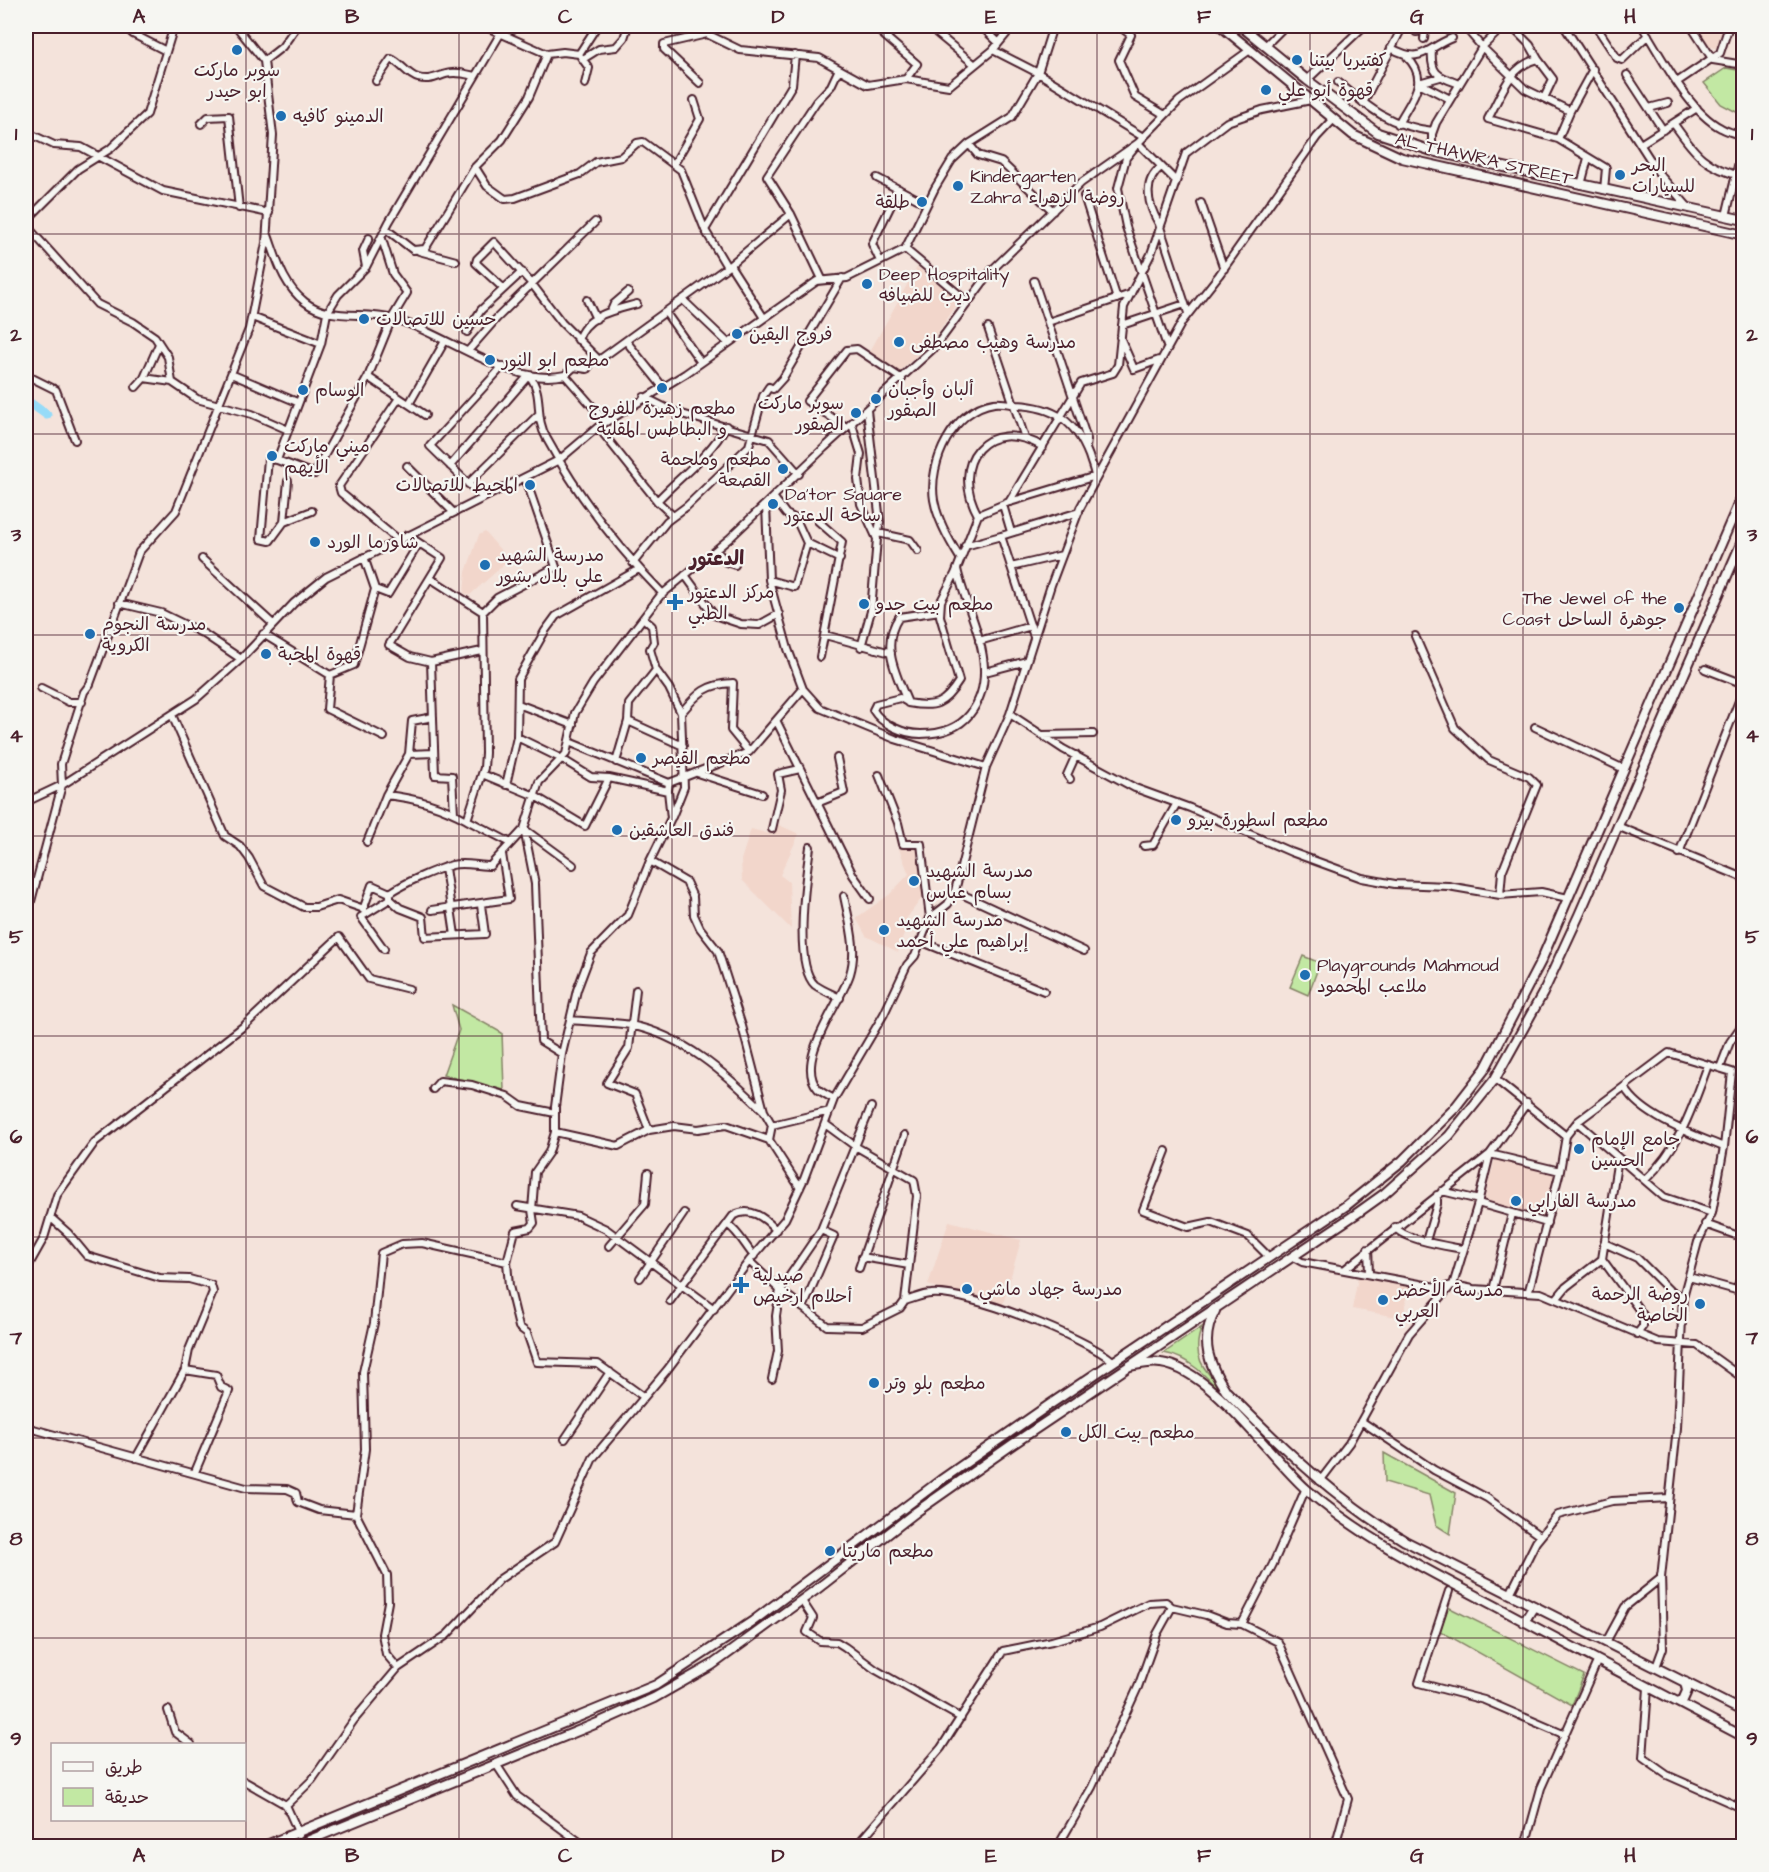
<svg xmlns="http://www.w3.org/2000/svg" width="1769" height="1872" viewBox="0 0 1769 1872" font-family="'Architects Daughter','Playpen Sans Arabic',sans-serif">
<style>
.built{fill:#f2d6cb}
.green{fill:#c2e8a3;stroke:#868467;stroke-width:1.5}
.lines{fill:none;stroke-linecap:round;stroke-linejoin:round}
.river{stroke:#96dbf8;stroke-width:9}
.minor-casing{stroke:#4a1f2b;stroke-width:10}
.major-casing{stroke:#4a1f2b;stroke-width:12}
.minor{stroke:#f6f6f2;stroke-width:6}
.major{stroke:#f6f6f2;stroke-width:8}
.grid{fill:none;stroke:#4a1f2b;stroke-width:1.5;stroke-opacity:0.55}
.poi-dot{fill:#1f6fb2;stroke:#f6f6f2;stroke-width:2}
.labels{text-anchor:middle;dominant-baseline:central;stroke-width:4.5;stroke-linejoin:round;paint-order:stroke}
.poi-label{font-size:18px;fill:#4a1f2b;stroke:#f6f6f2;text-anchor:start}
.street-label{font-size:18px;fill:#4a1f2b;stroke:#f6f6f2}
.neighbourhood-label{font-size:20px;font-weight:bold;fill:#4a1f2b;stroke:#f6f6f2}
.neatline{fill:none;stroke:#4a1f2b;stroke-width:2}
.grid-label{font-size:20px;text-anchor:middle;font-weight:bold;fill:#4a1f2b}
</style>
<rect width="100%" height="100%" fill="#f4e3db"/>
<filter id="ink" filterUnits="userSpaceOnUse"><feTurbulence type="fractalNoise" baseFrequency=".0167" numOctaves="2"/><feDisplacementMap in="SourceGraphic" scale="12" xChannelSelector="R" yChannelSelector="G"/><feConvolveMatrix kernelMatrix="1 2 1 2 8 2 1 2 1" color-interpolation-filters="sRGB"/></filter>
<g filter="url(#ink)">
<path class="built" d="M1697,26h27l-5,21 -5,1 -6,-4z
M917,267l43,33 -28,41 -33,31 -30,-19z
M485,532l24,28 -39,35 -6,-2 2,-21 13,-37z
M777,824l22,10 -19,41 9,7 2,47 -49,-49 -1,-20 10,-31 23,6z
M920,845l5,49 -19,25 6,2 -3,11 -4,-1 -7,21 -32,-16 -10,-18 33,-23 20,-21 -10,-25z
M1495,1159l60,16 -11,42 -60,-16z
M949,1221l72,19 -19,68 -74,-23z
M1358,1278l51,9 -6,31 -51,-9z"/>
<path class="green" d="M1726,68l17,3 -1,44 -21,-11 -17,-21z
M1303,956l17,7 -12,32 -18,-8z
M452,1005l50,28 2,57 -61,-15 16,-45z
M1202,1327c-18,44 26,56 33,81 -20,-21 -40,-50 -71,-55z
M1384,1453l72,40 -6,41 -14,-9 -7,-30 -44,-13z
M1448,1607l136,68 -12,30 -132,-74z"/>
<g class="lines">
<path class="river" d="M26,400l21,15"/>
<g class="minor-casing">
<path id="minor" d="M124,26l9,8 33,17
M484,26l63,28 16,-2 16,2 18,-28
M873,26l44,38 -11,15
M928,26l46,38
M981,26l17,16
M1119,26l12,9 -12,25 16,37 30,18
M1504,26l-22,21 43,42 45,22 23,-42
M1564,26l96,149 29,33
M1596,26l21,32 5,2 26,-25
M1642,26c20,31 46,85 79,102 7,4 15,6 23,8
M1691,26l22,34 31,5
M1516,31l14,14 8,14
M1416,32l9,-2 3,-4
M887,36l10,-10
M1424,39l1,-9
M1265,46l20,-20
M1391,48c32,17 33,1 61,-10
M993,50l45,23 105,64
M1432,50c-2,24 6,26 27,34
M581,57l8,11 -4,16
M583,59l16,-10 17,-2 8,-9 4,-12
M264,61l18,-14 15,-21
M1627,75l36,55
M1307,80l57,-54
M376,81l15,-22c9,3 17,17 27,19 12,3 18,-1 28,-4 9,-3 20,0 29,2
M1338,82c32,27 52,44 95,49
M1677,82l43,-29 9,-27
M700,83l-36,-34v-5l43,-10 33,16 79,8 49,27 38,-6 43,7 44,-36 20,-24
M1419,83l31,16
M1419,83l21,-6
M1545,96l8,-17 -15,-20c-29,7 -37,36 -50,60l70,20 12,-28
M1363,103l40,-77
M1649,108l19,-5
M201,124l7,-7 21,-1 10,92
M1398,124c13,-25 33,-43 9,-67
M1674,124c21,30 32,44 70,53
M26,132l28,13 27,2 82,44 106,22
M1558,139l48,29 -2,22
M1642,143l55,-35
M969,144l9,11 23,7 52,49
M1432,151v-17l4,-11 46,-76 -18,-21
M674,164l26,-45 -6,-19
M475,167l12,19 18,13 10,-1 65,-24 16,-12 25,-5 16,-14 6,-1 38,28 24,60 22,37
M1161,167c-19,15 -13,38 -2,57l29,89
M877,178l50,26
M1581,185l7,-27
M1084,196l33,103
M1201,203l23,66
M1726,216l18,-75
M26,221l52,-52 32,-20 37,-35 27,-88
M26,225l71,79 36,18 22,15 13,20 4,25 25,17 55,15 34,15
M386,229l27,21 12,-1 50,-82 27,-27 27,-43 18,-43
M705,230l87,-145 3,-30
M268,235c9,25 15,50 37,67 24,19 59,9 88,17 52,13 117,69 172,56l41,47
M905,249l63,53
M419,251l37,10
M880,261l-8,-17 27,-55
M730,265l34,53
M366,267l-3,-16 6,-13
M822,279l-31,-65 -24,-38 49,-74 15,-16 8,-17
M1034,281l53,158 -1,9
M503,288l-27,-25 1,-4 17,-17 38,42 30,39 37,37 131,-95 61,-51
M587,300l9,19
M683,300l45,43
M611,311l3,-7 14,-12
M666,313l34,48
M252,317l69,27
M1048,322l83,-28
M1122,325l63,-21
M988,328l37,110
M467,332l14,-22 41,-38
M1120,337l14,32 25,-9
M578,340c7,-25 37,-30 59,-36
M626,341l37,46
M159,344l-15,34 28,4
M1167,346l-41,-119 -8,-39 8,-30 12,-15 38,38
M468,351l29,-33 98,-96
M231,374l66,28
M26,375l30,15 19,50
M529,375c16,21 4,40 18,64 31,57 71,109 116,155
M565,375l9,-8 13,2 7,-11
M368,377l57,38
M136,387l8,-9
M644,397l28,14 97,29 30,34
M409,404l36,-63
M867,410l13,112 -3,14
M852,424l9,30 -3,25 3,25 16,35 -6,72 -10,36
M598,427l59,74 16,15
M846,427l-39,-26 40,-51 10,-1 45,30
M277,460l37,14 54,-97 24,-59 15,-25 -14,-19 -11,-35
M407,466l46,46
M450,466l79,-91
M288,481l-4,41 -14,19 -9,-2 7,-80 9,1 44,-116 6,-31 11,-18 28,-28 23,-45 116,-196
M468,484l70,-69
M482,497l-52,-51 73,-80
M774,498l12,16 10,5 11,24 33,16
M657,501c24,-26 52,-44 69,-75
M1010,502l86,-26
M766,505l3,75 19,69 15,40 17,19 75,31 91,28
M1003,505l8,27
M978,515c-29,-52 9,-101 65,-68
M818,521l24,21 -22,115
M284,522l28,-11
M878,533l32,7 8,11
M407,535l35,23 -53,87 21,12 21,5
M398,540l-57,-47 -2,-7 60,-88
M965,546l36,-10
M716,550l10,12 9,3
M960,558c-10,-16 -23,-40 -26,-58 -6,-37 19,-91 60,-97 7,-1 16,1 23,2 37,2 58,15 72,51 2,7 6,15 6,22
M202,559l71,65
M633,563l34,-42 20,-15 62,-60 14,-50 6,-9 4,2 10,-11 59,-100
M1011,567l51,-12
M685,575l29,40 27,9 18,1 20,-11
M430,578l53,34 2,141 -1,15 -17,52 44,23
M769,580l25,7 13,-44
M375,589l13,5 31,-51
M119,603l42,10 43,21 37,25
M940,611l-41,6c-19,28 -3,57 9,86 27,5 36,2 51,-22l-19,-65 1,-15 14,-27 23,-59 31,-13 72,-119 32,-10 5,-8 6,-58 27,-53 35,-101 41,-31 35,-12 49,-10
M483,612l14,-14 59,-31 -31,-90
M643,618l9,8 2,16 -4,7 6,21 13,18 12,25 3,74 -12,30
M263,634l67,41 -3,34 57,28
M825,635l66,18
M1415,636l40,92 34,32 40,17 8,8 -35,87 -2,23
M1034,637l-33,-101 78,-24
M979,641l52,-15
M1705,669l39,15
M985,672l42,-11
M330,675l24,-10 21,-76 -11,-32
M41,688l28,14h13
M907,702l-7,-4 -24,6 -3,6c9,15 31,24 48,24 19,0 37,-5 49,-20 34,-44 -3,-99 -13,-145
M518,704l55,21
M681,713c17,-20 25,-29 52,-30l-2,47 18,22
M1010,714l53,35 72,39 55,20 101,44 71,26 33,6 53,2 52,9 41,-3 27,6
M172,715l53,121 15,10 9,12 15,28 40,21h12l22,-7 26,9
M433,717l-21,4 -3,33 25,-1
M628,721l55,25
M777,722l76,153 17,24
M1535,727l89,42
M1043,735l50,-1
M569,742l100,41 80,-31 54,-63
M616,762l12,-41 1,-17 27,-34
M697,773l65,21
M482,774l53,22 50,30 24,-48 59,13
M879,775l19,48 5,21h18l9,74
M609,778l-18,-1 -29,-18 -45,-22 1,-58 27,-48 11,-15 83,-47
M1070,779l-3,-4 9,-20
M506,785l11,-48
M386,795l23,-41
M26,802l36,-17 134,-86 45,-40 53,-56 32,-26 233,-117 39,-33 87,-53 132,-93 30,-3 58,-29 30,-61 17,-28 17,-16 43,-27 26,-44 15,-47
M817,803l27,-11 -7,-34
M454,813l-2,-37 -17,-1 -4,-113 51,-11
M1617,826l127,52
M772,829l9,-39 -3,-16 22,-5
M367,842l19,-47c28,3 56,11 81,25
M1144,846l9,-1 24,-42
M810,847c-4,28 -17,118 5,138 7,5 17,9 25,13
M1679,853l65,-165
M650,861l36,21 7,15 1,18 6,13 18,23 24,75 22,85 8,14 -3,15 31,48
M445,868l10,67
M955,891l129,60
M390,899v-6c14,-10 44,-23 62,-28 11,-3 27,1 38,1l34,-37 49,36
M363,910l9,-25 18,8
M432,910l77,-11 -7,-45
M361,917l29,-18 10,9 23,9 2,20 60,-3 -4,-29
M361,917l23,32
M26,920l36,-135 -1,-21 23,-72 6,-8 49,-132 37,-41 73,-182 17,-86 7,-108 -9,-74 -28,-35
M920,941l124,50
M636,990l-7,58 -22,35 28,11 14,36
M570,1020c19,2 40,2 60,5 53,10 96,49 133,85
M562,1054l-21,-13 -6,-157 -11,-55 15,-47 27,-28 9,-41 18,-30 67,-87 70,-58 94,-90 112,-102 56,-76 89,-87 57,-40 41,-42 71,-51
M1720,1068l10,-26 14,-20
M1495,1079l71,57 11,-14 92,-69 63,19 -8,75 -12,66 -14,29 -15,55 -6,131 -16,150 -36,29 -19,35
M1625,1088c17,29 69,47 99,59
M433,1089l7,-8 32,4 35,11 14,10 34,7
M834,1099c-5,-3 -12,-6 -16,-10 -25,-28 23,-86 32,-115 8,-26 -1,-52 -6,-78
M1577,1122l87,75 48,16
M825,1124l30,22 59,34 3,16 -12,105
M772,1125l58,-14
M555,1132l63,14 31,-16 25,-4 24,3 28,-4 43,15
M1166,1151l-23,59 45,17 23,-5 37,14 20,20
M1618,1158l-16,101 41,56v11l-6,8
M1645,1180c35,-33 47,-71 63,-115
M1442,1191l37,9
M1478,1203l69,20
M517,1206l61,10 28,13 108,80
M50,1217l18,16 19,23 73,22 29,1 22,6 2,7 -24,58 -4,20
M1705,1224l39,14
M728,1225c10,6 18,22 26,31
M1395,1227c9,13 52,19 67,22
M1426,1241l11,-37v-9
M1604,1243l33,15 33,33 13,6
M609,1246l36,-42 3,-31
M1368,1249l1,24
M862,1257l47,8
M1293,1257l9,5 139,26 12,-3 20,4 68,4 117,49 39,3 47,34
M749,1261l36,-42 19,-40 30,-80 50,-85 23,-49 8,-9 15,-38 18,-14 7,-13 31,-124 24,-53 41,-129 29,-77 102,-186 37,-47 98,-138 17,-18
M507,1262l2,24 10,41 8,6 10,29 61,2 46,33
M859,1268l46,-133
M1345,1269l145,-115 37,-51
M26,1270l18,-32 13,-43 38,-53 150,-117 94,-88 30,42 40,10
M1689,1277l47,13 8,-19
M640,1278l44,-65
M1453,1285l25,-82 12,-49 70,17
M1493,1290l19,-76
M1529,1290l31,-119 6,-35
M1557,1298l9,-11 36,-28
M670,1301l63,-85c17,-10 31,1 43,14
M803,1308l31,-72 -13,-6
M772,1379l6,-28 -2,-35 4,-26 41,-60 50,-123
M1361,1421l73,49 53,28 53,38
M26,1427l220,61 41,1 9,4 2,9 21,8 37,4
M565,1439l45,-67
M136,1458l49,-88 31,5 5,12 8,4 -34,81
M1320,1481l29,-38 60,-109 41,-47
M1449,1591l-30,92 65,17 79,34
M1510,1594l26,-52 22,-27 54,-14 57,-3
M802,1601l11,17 -6,14 13,9 17,1 8,5 31,23 85,48
M1242,1624l31,-60 33,-76
M1656,1667l7,-19 -2,-73
M398,1668l-12,-14 -4,-20 6,-32 -1,-27 -31,-61 9,-65 -2,-77 11,-49 7,-70 21,-9 20,-1 85,19 8,-31 15,-3 4,-5 -2,-13 3,-38 14,-20 6,-20v-25l7,-53 15,-64 14,-37 37,-38 22,-54 21,-43 -3,-27 1,-8
M1648,1688l-5,70 24,17 77,34
M168,1710l7,22 16,12
M496,1764l21,32 68,50
M244,1781l42,24
M299,1834l-13,-29 26,-25 42,-60 44,-52 49,-33 53,-56 55,-37 38,-84 74,-88 82,-109 31,29 47,36 35,1 38,-19 5,-7c8,-2 18,-7 26,-7 38,-3 153,43 182,67
M856,1846l85,-98 62,-97 49,-10 48,-14 49,-24 17,-1 6,5
M1058,1846l34,-59 46,-100 19,-53 15,-27 34,8 21,8 15,1 36,18 70,157 -13,47
M1525,1846l16,-58 56,-126"/>
</g>
<g class="major-casing">
<path id="major" d="M1221,26l132,109 49,23 342,77
M1241,26l66,54 71,53 54,18 312,69
M1215,1311c-16,30 -6,54 11,80 55,56 112,110 179,150l339,171
M1130,1366c10,-2 21,-5 31,-3 51,7 107,92 145,126 58,51 129,85 197,121 80,43 160,85 241,127
M1524,1622l10,-16
M1677,1702l6,-2 4,-9 -2,-9
M264,1846l392,-161 97,-64 188,-141 108,-75 298,-200 55,-44 52,-52 31,-40 56,-108 203,-470
M295,1846l305,-124 54,-24 58,-33 105,-76 99,-77 97,-68 343,-230 28,-20 65,-58 46,-57 48,-86 36,-78 165,-378"/>
</g>
<use href="#minor" class="minor"/>
<use href="#major" class="major"/>
</g>
</g>
<path class="grid" d="M246,26v1820M459,26v1820M672,26v1820M884,26v1820M1097,26v1820M1310,26v1820M1523,26v1820M26,234h1718M26,434h1718M26,635h1718M26,836h1718M26,1036h1718M26,1237h1718M26,1438h1718M26,1638h1718"/>
<g class="poi-dot">
<circle cx="237" cy="50" r="6"/>
<circle cx="1297" cy="60" r="6"/>
<circle cx="1266" cy="90" r="6"/>
<circle cx="281" cy="116" r="6"/>
<circle cx="1620" cy="175" r="6"/>
<circle cx="958" cy="186" r="6"/>
<circle cx="922" cy="202" r="6"/>
<circle cx="867" cy="284" r="6"/>
<circle cx="364" cy="319" r="6"/>
<circle cx="737" cy="334" r="6"/>
<circle cx="899" cy="342" r="6"/>
<circle cx="490" cy="360" r="6"/>
<circle cx="662" cy="388" r="6"/>
<circle cx="303" cy="390" r="6"/>
<circle cx="876" cy="399" r="6"/>
<circle cx="856" cy="413" r="6"/>
<circle cx="272" cy="456" r="6"/>
<circle cx="783" cy="469" r="6"/>
<circle cx="530" cy="485" r="6"/>
<circle cx="773" cy="504" r="6"/>
<circle cx="315" cy="542" r="6"/>
<circle cx="485" cy="565" r="6"/>
<path d="M672 593h6v6h6v6h-6v6h-6v-6h-6v-6h6z"/>
<circle cx="864" cy="604" r="6"/>
<circle cx="1679" cy="608" r="6"/>
<circle cx="90" cy="634" r="6"/>
<circle cx="266" cy="654" r="6"/>
<circle cx="641" cy="758" r="6"/>
<circle cx="1176" cy="820" r="6"/>
<circle cx="617" cy="830" r="6"/>
<circle cx="914" cy="881" r="6"/>
<circle cx="884" cy="930" r="6"/>
<circle cx="1305" cy="975" r="6"/>
<circle cx="1579" cy="1149" r="6"/>
<circle cx="1516" cy="1201" r="6"/>
<path d="M738 1276h6v6h6v6h-6v6h-6v-6h-6v-6h6z"/>
<circle cx="967" cy="1289" r="6"/>
<circle cx="1383" cy="1300" r="6"/>
<circle cx="1700" cy="1304" r="6"/>
<circle cx="874" cy="1383" r="6"/>
<circle cx="1066" cy="1432" r="6"/>
<circle cx="830" cy="1551" r="6"/>
</g>
<g class="labels">
<g class="poi-label">
<text x="1309" y="60">كفتيريا بيتنا</text>
<text x="237" y="70" text-anchor="middle">سوبر ماركت<tspan x="237" dy="21">ابو حيدر</tspan></text>
<text x="1278" y="90">قهوة أبو علي</text>
<text x="293" y="116">الدمينو كافيه</text>
<text x="1632" y="165">البحر<tspan x="1632" dy="21">للسيارات</tspan></text>
<text x="970" y="176">Kindergarten<tspan x="970" dy="21">Zahra روضة الزهراء</tspan></text>
<text x="910" y="202" text-anchor="end">طلقة</text>
<text x="879" y="274">Deep Hospitality<tspan x="879" dy="21">ديب للضيافه</tspan></text>
<text x="376" y="319">حسين للاتصالات</text>
<text x="749" y="334">فروج اليقين</text>
<text x="911" y="342">مدرسة وهيب مصطفى</text>
<text x="502" y="360">مطعم ابو النور</text>
<text x="888" y="389">ألبان وأجبان<tspan x="888" dy="21">الصقور</tspan></text>
<text x="315" y="390">الوسام</text>
<text x="844" y="403" text-anchor="end">سوبر ماركت<tspan x="844" dy="21">الصقور</tspan></text>
<text x="662" y="408" text-anchor="middle">مطعم زهيرة للفروج<tspan x="662" dy="21">و البطاطس المقلية</tspan></text>
<text x="284" y="446">ميني ماركت<tspan x="284" dy="21">الأيهم</tspan></text>
<text x="771" y="459" text-anchor="end">مطعم وملحمة<tspan x="771" dy="21">القصعة</tspan></text>
<text x="518" y="485" text-anchor="end">المحيط للاتصالات</text>
<text x="785" y="494">Da'tor Square<tspan x="785" dy="21">ساحة الدعتور</tspan></text>
<text x="327" y="542">شاورما الورد</text>
<text x="497" y="555">مدرسة الشهيد<tspan x="497" dy="21">علي بلال بشور</tspan></text>
<text x="688" y="592">مركز الدعتور<tspan x="688" dy="21">الطبي</tspan></text>
<text x="1667" y="598" text-anchor="end">The Jewel of the<tspan x="1667" dy="21">Coast جوهرة الساحل</tspan></text>
<text x="876" y="604">مطعم بيت جدو</text>
<text x="102" y="624">مدرسة النجوم<tspan x="102" dy="21">الكروية</tspan></text>
<text x="278" y="654">قهوة المحبة</text>
<text x="653" y="758">مطعم القيصر</text>
<text x="1188" y="820">مطعم اسطورة بيرو</text>
<text x="629" y="830">فندق العاشقين</text>
<text x="926" y="871">مدرسة الشهيد<tspan x="926" dy="21">بسام عباس</tspan></text>
<text x="896" y="920">مدرسة الشهيد<tspan x="896" dy="21">إبراهيم علي أحمد</tspan></text>
<text x="1317" y="965">Playgrounds Mahmoud<tspan x="1317" dy="21">ملاعب المحمود</tspan></text>
<text x="1591" y="1139">جامع الإمام<tspan x="1591" dy="21">الحسين</tspan></text>
<text x="1528" y="1201">مدرسة الفارابي</text>
<text x="753" y="1275">صيدلية<tspan x="753" dy="21">أحلام ارخيص</tspan></text>
<text x="979" y="1289">مدرسة جهاد ماشي</text>
<text x="1395" y="1290">مدرسة الأخضر<tspan x="1395" dy="21">العربي</tspan></text>
<text x="1688" y="1294" text-anchor="end">روضة الرحمة<tspan x="1688" dy="21">الخاصة</tspan></text>
<text x="886" y="1383">مطعم بلو وتر</text>
<text x="1078" y="1432">مطعم بيت الكل</text>
<text x="842" y="1551">مطعم ماريتا</text>
</g>
<g class="street-label">
<text transform="translate(1484 159) rotate(13)">AL THAWRA STREET</text>
</g>
<g class="neighbourhood-label">
<text x="717" y="559">الدعتور</text>
</g>
</g>
<rect width="1769" height="1872" fill="none" stroke="#f6f6f2" stroke-width="66"/>
<rect x="51" y="1743" width="195" height="78" fill="#f6f6f2" stroke="#b1a0a2" stroke-width="1.5"/>
<rect x="63" y="1762" width="30" height="9" fill="#f6f6f2" stroke="#b1a0a2" stroke-width="1.5"/>
<text x="105" y="1773" font-size="18" fill="#4a1f2b">طريق</text>
<rect x="63" y="1788" width="30" height="18" fill="#c2e8a3" stroke="#b1a0a2" stroke-width="1.5"/>
<text x="105" y="1803" font-size="18" fill="#4a1f2b">حديقة</text>
<rect x="33" y="33" width="1703" height="1806" class="neatline"/>
<g class="grid-label">
<text x="139" y="23">A</text>
<text x="352" y="23">B</text>
<text x="565" y="23">C</text>
<text x="778" y="23">D</text>
<text x="991" y="23">E</text>
<text x="1204" y="23">F</text>
<text x="1417" y="23">G</text>
<text x="1630" y="23">H</text>
<text x="16" y="140">1</text>
<text x="1752" y="140">1</text>
<text x="16" y="341">2</text>
<text x="1752" y="341">2</text>
<text x="16" y="541">3</text>
<text x="1752" y="541">3</text>
<text x="16" y="742">4</text>
<text x="1752" y="742">4</text>
<text x="16" y="943">5</text>
<text x="1752" y="943">5</text>
<text x="16" y="1143">6</text>
<text x="1752" y="1143">6</text>
<text x="16" y="1344">7</text>
<text x="1752" y="1344">7</text>
<text x="16" y="1545">8</text>
<text x="1752" y="1545">8</text>
<text x="16" y="1745">9</text>
<text x="1752" y="1745">9</text>
<text x="139" y="1862">A</text>
<text x="352" y="1862">B</text>
<text x="565" y="1862">C</text>
<text x="778" y="1862">D</text>
<text x="991" y="1862">E</text>
<text x="1204" y="1862">F</text>
<text x="1417" y="1862">G</text>
<text x="1630" y="1862">H</text>
</g>
</svg>
